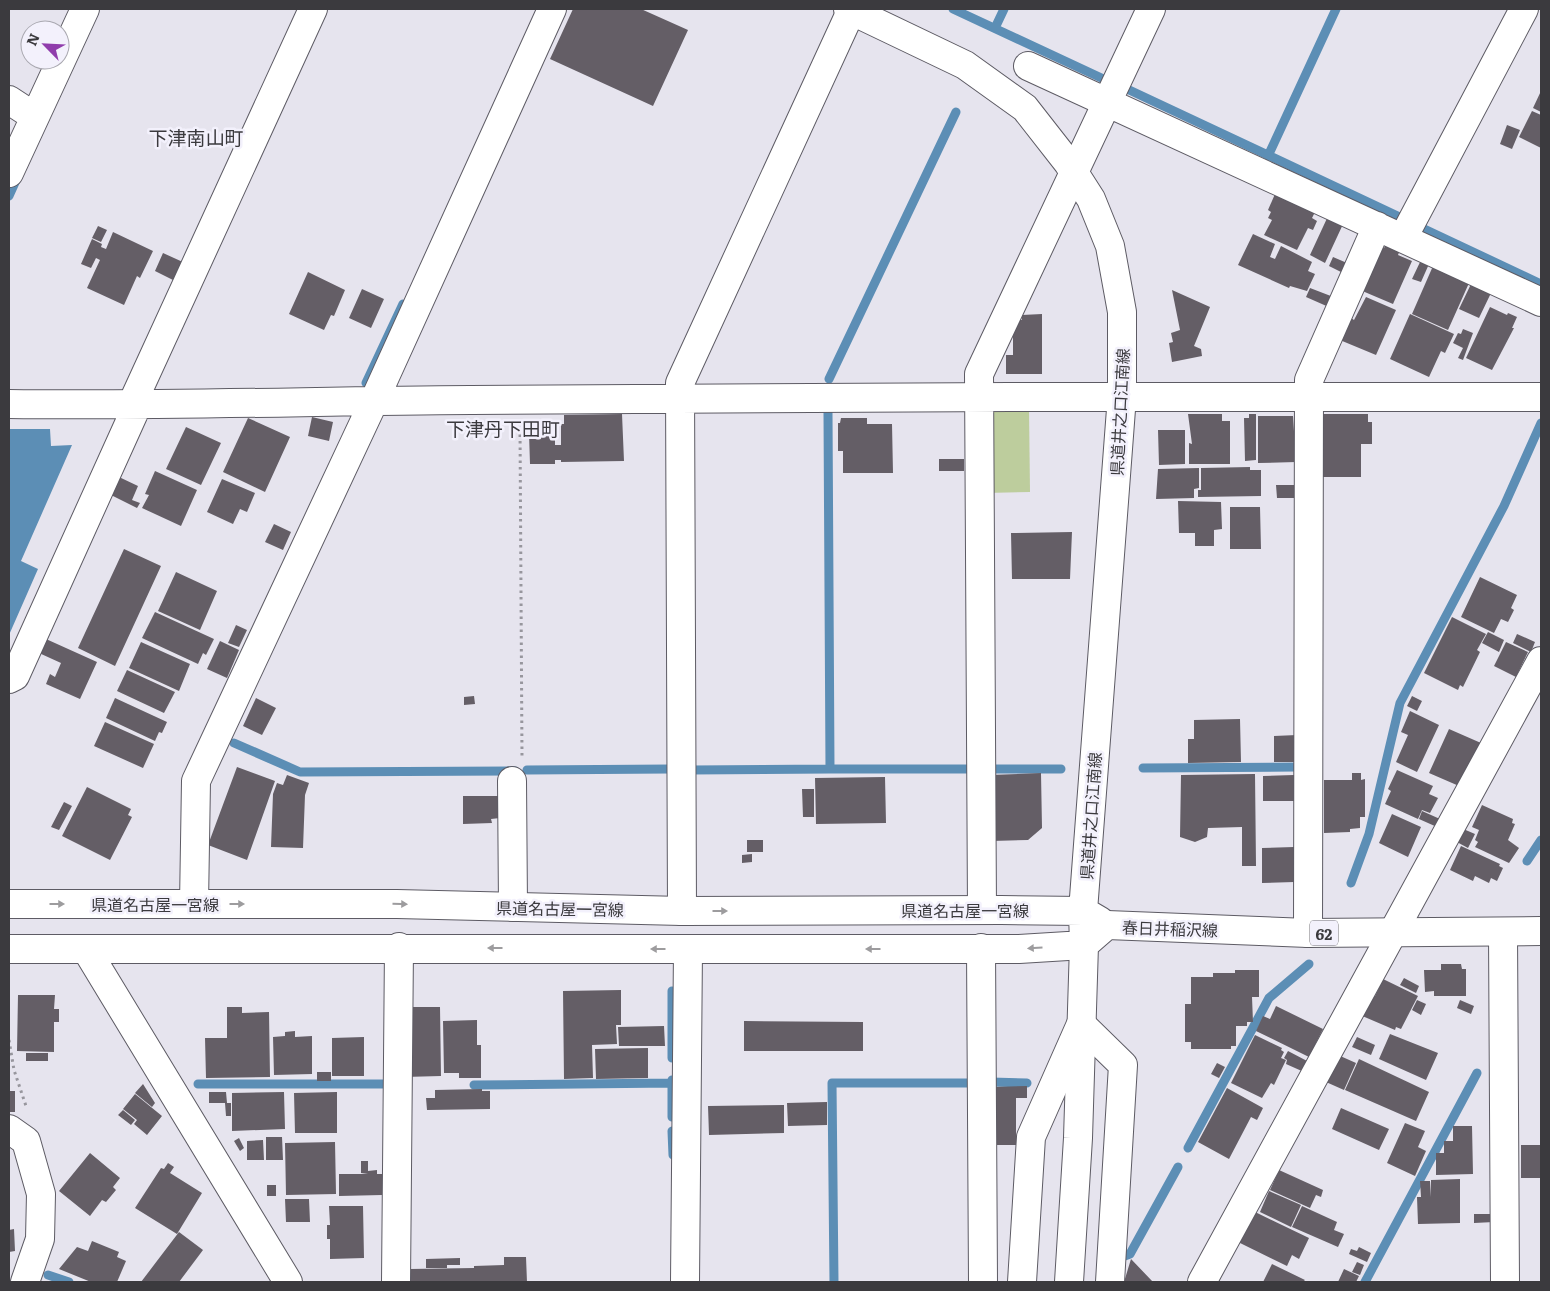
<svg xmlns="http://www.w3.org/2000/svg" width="1550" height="1291" viewBox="0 0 1550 1291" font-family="Literata,'Noto Sans JP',serif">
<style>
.green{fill:#bdcd9d}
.water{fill:#5c8eb5}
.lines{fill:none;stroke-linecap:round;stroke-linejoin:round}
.stream{stroke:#5c8eb5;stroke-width:9}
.building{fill:#645e66}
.street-casing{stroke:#5d5b64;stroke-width:30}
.secondary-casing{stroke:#5d5b64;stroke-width:30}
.primary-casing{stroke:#5d5b64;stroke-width:30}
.path{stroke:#97969d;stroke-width:3;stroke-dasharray:2.5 4;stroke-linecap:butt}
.street{stroke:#fff;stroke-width:28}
.secondary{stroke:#fff;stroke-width:28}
.primary{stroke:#fff;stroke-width:28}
.oneway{fill:#9d9c9e}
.labels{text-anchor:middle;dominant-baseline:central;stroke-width:5;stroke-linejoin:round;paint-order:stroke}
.shield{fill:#f3f1fc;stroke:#727177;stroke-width:1}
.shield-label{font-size:15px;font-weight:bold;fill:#3b3a3e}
.street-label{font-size:16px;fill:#3b3a3e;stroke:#f3f1fc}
.quarter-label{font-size:19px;fill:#3b3a3e;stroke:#f3f1fc}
</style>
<rect width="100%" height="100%" fill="#e6e4ee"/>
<path class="green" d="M995,408h34l1,84 -45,1v-73z"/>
<path class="water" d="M9,429h41l1,17 21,-1 -51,116 17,8 -29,66z"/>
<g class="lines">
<path class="stream" d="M953,9l157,73
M995,28l9,-19
M1125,88l279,131
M1268,156l68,-147
M9,196l9,-20
M1420,227l121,57
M829,379l127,-267
M366,383l37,-79
M828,413l2,356h141
M234,743l66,29 215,-1
M1143,768l154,-1
M989,769h72
M527,770l143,-1
M691,770l139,-1
M1527,861l14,-21
M1351,883l18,-49 31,-131 104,-197 37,-83
M672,991v67
M991,1082l36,1
M198,1084h186
M474,1085l198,-2
M672,1117v-37
M672,1131l1,24
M1188,1148l81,-150 40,-34
M1122,1257l8,-3 48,-87
M48,1275l21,7
M834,1282l-2,-199h141
M1365,1282l112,-209"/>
</g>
<path class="building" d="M573,9h68l47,21 -35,76 -103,-47z
M1541,91v21l-8,-4z
M1532,111l9,4v33l-22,-11z
M1507,125l13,5 -8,19 -12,-5z
M1275,194l40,18 -3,6 5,3 -4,9 -5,-2 -11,22 -33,-15 8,-15 -4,-2 3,-6 -3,-2z
M1329,214l15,8 -19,41 -15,-8z
M98,226l9,4 -6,12 -9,-4z
M113,232l40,19 -13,27 -3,-2 -13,29 -37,-17 13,-28 -4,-2 -5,10 -10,-4 11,-25 10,5 -1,3 5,2z
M1253,234l22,10 -5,13 5,2 6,-13 31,16 -4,9 7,3 -8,17 -17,-5 -1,2 -51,-23z
M1386,244l14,6 -2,5 14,6 -19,43 -33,-14 20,-44 4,2z
M163,253l22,10 -8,19 -22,-11z
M1333,257l14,6 -4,10 -14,-7z
M1421,260l8,4 -8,18 -9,-3z
M1433,266l36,17 -21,47 -36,-16z
M308,272l37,18 -11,26 -3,-1 -7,15 -35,-16z
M1471,284l20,9 -12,25 -20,-9z
M1310,288l26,10 -5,10 -25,-11z
M362,289l22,10 -13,29 -22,-10z
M1172,290l38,17 -16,39 7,3 1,7 -30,6 -3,-19 4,-1 -2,-9 9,-3z
M1366,297l30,13 -20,45 -41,-17 16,-20 3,2z
M1490,307l17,8 1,-2 9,4 -5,11h2l-22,42 -26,-12z
M1042,314v60h-36v-19h7v-26l4,-9h5v-5z
M1410,314l44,20 -9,19 -4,-2 -12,26 -39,-18z
M1463,329l10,4 -10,27 -5,-2 5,-10 -10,-5 5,-10 3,1z
M622,414l2,47 -63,1v-2h-6v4h-25l-1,-31 26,-1v13h6v-21h3v-9z
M1188,414h34v7h8v43h-41v-21l3,1z
M1249,414h7v46l-11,1 -1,-43h5z
M1322,414h46v8h4v22h-11v33h-38z
M1258,416h35l3,46 -38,1z
M312,417l21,5 -4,19 -21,-5z
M248,418l42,19 -25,55 -42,-20z
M841,418h26v6h25l1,49h-50v-22h-5v-28h2z
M186,427l35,16 -20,42 -35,-16z
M1158,430h27v34l-26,1z
M939,459h25v12h-25z
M1250,467v3h11v26l-63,1v-7h3v-22z
M1199,468v20l-5,1v9l-38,1 2,-30z
M155,471l42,19 -16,36 -39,-18 7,-13 -4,-1z
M119,477l19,9 -6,14 8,3 -3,5 -26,-13z
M222,479l33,14 -8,19 -7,-3 -7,15 -26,-12z
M1276,485h20v13h-19z
M1178,501l43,1 1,27 -8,1v16h-19v-13h-16z
M1230,507h30l1,42h-31z
M274,524l17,8 -8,18 -18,-8z
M1072,532l-2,47h-58l-1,-46z
M124,549l37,17 -46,100 -37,-18z
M176,572l41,19 -17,39 -42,-19z
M1480,577l37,18 -6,13 3,2 -6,12 -7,-3 -7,14 -33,-16z
M155,612l59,27 -8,16 -3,-2 -5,11 -56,-26z
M1452,617l34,17 -9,16 3,2 -17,35 -3,-2 -2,5 -34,-17z
M236,625l11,5 -8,17 -11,-4z
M1488,632l16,8 -5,12 -17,-9z
M1517,634l18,8 -4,10 -18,-9z
M46,639l51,23 -17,37 -34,-15 4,-10 5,3 6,-14 -22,-10z
M220,641l19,9 -12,28 -20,-9z
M141,642l49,22 -11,27 -50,-23z
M1506,642l22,10 -12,25 -22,-11z
M127,670l48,22 -11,21 -47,-22z
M474,696l1,8 -11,1v-8z
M1412,696l10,5 -5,10 -10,-5z
M115,698l52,24 -5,11 -3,-1 -4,9 -49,-23z
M256,698l20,10 -14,27 -19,-9z
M1410,711l29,14 -22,47 -21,-10 12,-27 -7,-3z
M1240,719l1,43 -53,1v-24h6v-19z
M105,722l49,22 -11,24 -49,-22z
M1449,729l32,14 -22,43 -30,-13z
M1297,735v27h-23v-26z
M237,767l38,14 -28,79 -39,-15z
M1397,770l36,16 -4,8 9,4 -8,15 -8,-3 -4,9 -33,-15 6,-13 -3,-2z
M1041,773l1,55 -14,12 -37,1 -2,-66z
M1352,773h9v7l4,-1v38h-5v11l-10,1v3l-26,1v-53h28z
M1255,774l1,92h-14v-39l-34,1 -1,9 -12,5 -15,-5 1,-62z
M287,775l22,8 -4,12 -2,53 -32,-1 2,-53 4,-11 6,2z
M1294,775v26h-31v-25z
M885,777l1,46 -70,1 -1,-46z
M87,787l44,22 -3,6 4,2 -22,43 -48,-24z
M802,789h12v28h-11z
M463,796h36l1,22 -9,1 1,4 -29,1z
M64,802l8,4 -13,24 -8,-3z
M1482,805l31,14 -1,4 3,1 -7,16 11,8 -10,15 -34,-16 3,-5 -3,-2 4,-10 -7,-3z
M1422,811l18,8 -3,8 -18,-8z
M1392,814l29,13 -13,30 -29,-14z
M1461,828l14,6 -7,14 -13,-7z
M747,840h16v12h-16z
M1461,846l39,18 -1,2 4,2 -6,13 -6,-3 -2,5 -14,-7 -2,5 -23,-11z
M1294,847v6h3v23h-3v6l-32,1v-35z
M752,854v8l-10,1v-8z
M1441,964h20l1,5h4v27h-32v-5l-9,1 -1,-22h17z
M1235,970h24v27h-7l1,25h-6v4h-11v20h-5v3h-40v-7h-6v-38h6v-27h22v-4h22z
M1404,978l15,8 -3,7 -16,-8z
M1383,979l35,17 -17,33 -5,-2 -1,3 -35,-15 11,-21 4,2z
M621,990v35h-5l1,19 -25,1 1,33 -29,1 -1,-88z
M18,995h37l-1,14h5v13h-5v30l-37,-1z
M1417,1000l9,4 -5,11 -9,-5z
M1460,1000l14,6 -3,8 -14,-6z
M1276,1006l47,23 -14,28 -53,-26 7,-15 7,3z
M227,1007h15v6l27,-1 1,65 -64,1 -1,-40h22z
M403,1007h37l1,69 -37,1z
M477,1020v25h4v33h-22v-5h-15l-1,-52z
M744,1021l119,1v29h-119z
M664,1026l1,20h-46l-1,-19z
M295,1031v6l17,-1v38l-38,1 -1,-38 12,-1v-4z
M1390,1034l48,19 -12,27 -47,-21z
M1255,1035l27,13 -1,2 3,2 -3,6 5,2 -12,25 -3,-2 -9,15 -31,-15z
M364,1037v39h-32v-38z
M1357,1037l18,8 -4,10 -19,-8z
M648,1048v30l-52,1 -1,-30z
M1288,1051l21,11 -5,10 -18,-8 1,-4 -3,-2z
M26,1053h22v8h-22z
M1338,1055l18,8 -12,27 -18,-8z
M1359,1059l70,33 -13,29 -71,-31z
M1217,1063l8,4 -6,11 -8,-4z
M317,1072h14v9h-14z
M143,1084l12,19 -3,4 -17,-14z
M1027,1086v12h-11v41h5l-4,6h-25v-58z
M1227,1088l36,20 -6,12 -6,-3 -22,42 -31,-17z
M482,1089v2h8v18l-63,1 -1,-12h9v-8z
M9,1091h6v21h-6z
M209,1092h17l1,11h-18z
M284,1092l1,37 -53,2v-38z
M337,1092v41h-42l-1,-40z
M135,1094l27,22 -15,19 -13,-11 3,-4 -14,-11z
M827,1102v23l-39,1 -1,-23z
M225,1103h6v13h-5z
M784,1105v28l-75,2 -1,-29z
M1341,1108l48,21 -10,21 -47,-21z
M123,1110l12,10 -4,5 -13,-10z
M1405,1123l20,8 -7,16 8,4 -11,25 -28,-13z
M1453,1126h19l1,48 -37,1v-22h8v-12h9z
M266,1137h16l1,23h-17z
M239,1138l5,10 -4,3 -6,-10z
M263,1140l1,20h-17v-19z
M335,1142l1,52 -50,1 -1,-52z
M1521,1145h20v33h-20z
M90,1153l30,25 -7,9 3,3 -10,12 -4,-2 -12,16 -31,-25z
M361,1161h7v10l9,-1v4h5v21l-43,1v-22h29l-7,-1z
M168,1163l6,4 -4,6 32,20 -25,41 -42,-26 26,-40 3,1z
M1279,1170l44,20 -2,7 -5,-2 -6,13 -40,-18z
M1460,1179v44l-42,1 -1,-27h4l-1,-16h10l1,16v-17z
M267,1185h9v11h-9z
M1269,1191l32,14 -10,22 -31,-15z
M285,1199h24l1,23h-24z
M329,1206h34l1,52 -34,1v-20h-3v-14h3z
M1302,1206l35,16 -3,8 10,4 -6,13 -46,-20z
M1253,1211l56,27 -10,21 -7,-4 -5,11 -49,-24z
M1474,1214h20v8l-20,1z
M14,1229l1,22 -6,1v-22z
M179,1232l24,18 -24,32h-38z
M92,1241l27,11 -2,5 9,4 -9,21h-26l-32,-13 18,-22 11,4z
M1359,1247l12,6 -4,9 -18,-8 2,-5 6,2z
M504,1257h22l1,25h-117v-13l64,-1v-2l30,-1z
M460,1258v7h-13v3h-21v-9z
M1131,1259l22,23h-29z
M1357,1262l7,3 -4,10 -8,-3z
M1272,1264l33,16 -2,2h-40z
M1344,1269l15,7 -3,6h-18z"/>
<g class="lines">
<g class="street-casing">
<path id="street" d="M1028,66l513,236
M9,100l26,17
M9,173l76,-164
M1403,238l121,-229
M9,404c154,2 308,-3 462,-4 357,-2 713,-5 1070,-3
M131,406l182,-397
M9,679l6,-3 122,-270
M512,781l1,126
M194,904l2,-123 178,-380 178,-392
M982,910l-3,-536 172,-365
M682,911l-2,-528 172,-374
M1503,932l2,350
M1308,933l1,-553 68,-154
M981,948l2,334
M86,949l202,333
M9,1129l17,12 15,53 -1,45 -15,43
M396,1282l3,-335
M685,1282l3,-333
M1022,1282l9,-145 50,-113 42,41 -13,217
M1202,1282l339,-621"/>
</g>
<g class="secondary-casing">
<path id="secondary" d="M9,904h388l285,7 319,-1 82,1 17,10
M9,949h1010l65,-4 -1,-34 39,-515v-84l-12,-66 -19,-47 -23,-36 -43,-55 -60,-43 -117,-56"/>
</g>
<g class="primary-casing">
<path id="primary" d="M1069,1282l9,-144 6,-193 23,-20 201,8 233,-2"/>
</g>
<path class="path" d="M520,428l2,329
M9,1040l5,30 12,36"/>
<use href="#street" class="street"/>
<use href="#secondary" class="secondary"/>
<use href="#primary" class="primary"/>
</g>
<defs><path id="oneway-solid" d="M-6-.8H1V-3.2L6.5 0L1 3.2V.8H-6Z" transform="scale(1.25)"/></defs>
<g class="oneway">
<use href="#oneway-solid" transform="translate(57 904)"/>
<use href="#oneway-solid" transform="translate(237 904)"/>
<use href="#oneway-solid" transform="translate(400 904) rotate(1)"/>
<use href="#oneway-solid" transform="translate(720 911)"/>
<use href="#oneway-solid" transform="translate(495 948) rotate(-180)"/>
<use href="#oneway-solid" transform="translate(1035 948) rotate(177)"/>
<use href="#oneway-solid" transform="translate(658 949) rotate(-180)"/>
<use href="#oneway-solid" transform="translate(873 949) rotate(180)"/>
</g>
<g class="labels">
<rect class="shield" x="1310" y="920.5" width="28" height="25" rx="4"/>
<g class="shield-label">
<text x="1324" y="933">62</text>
</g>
<g class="street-label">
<text transform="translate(1119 412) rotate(-87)">県道井之口江南線</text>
<text transform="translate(1090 816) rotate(-86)">県道井之口江南線</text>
<text x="155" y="904">県道名古屋一宮線</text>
<text transform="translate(560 908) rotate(1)">県道名古屋一宮線</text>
<text x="965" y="910">県道名古屋一宮線</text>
<text transform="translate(1170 928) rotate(2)">春日井稲沢線</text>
</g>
<g class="quarter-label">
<text x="196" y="137">下津南山町</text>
<text x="503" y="428">下津丹下田町</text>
</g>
</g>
<rect width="1550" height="1291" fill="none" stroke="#3b3a3e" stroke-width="20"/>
<g transform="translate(45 45) rotate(294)"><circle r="24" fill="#f3f1fc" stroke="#a9a8b0"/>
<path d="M0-4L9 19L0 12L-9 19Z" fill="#903dac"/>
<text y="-8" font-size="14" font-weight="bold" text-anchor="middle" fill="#3b3a3e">N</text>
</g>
</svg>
